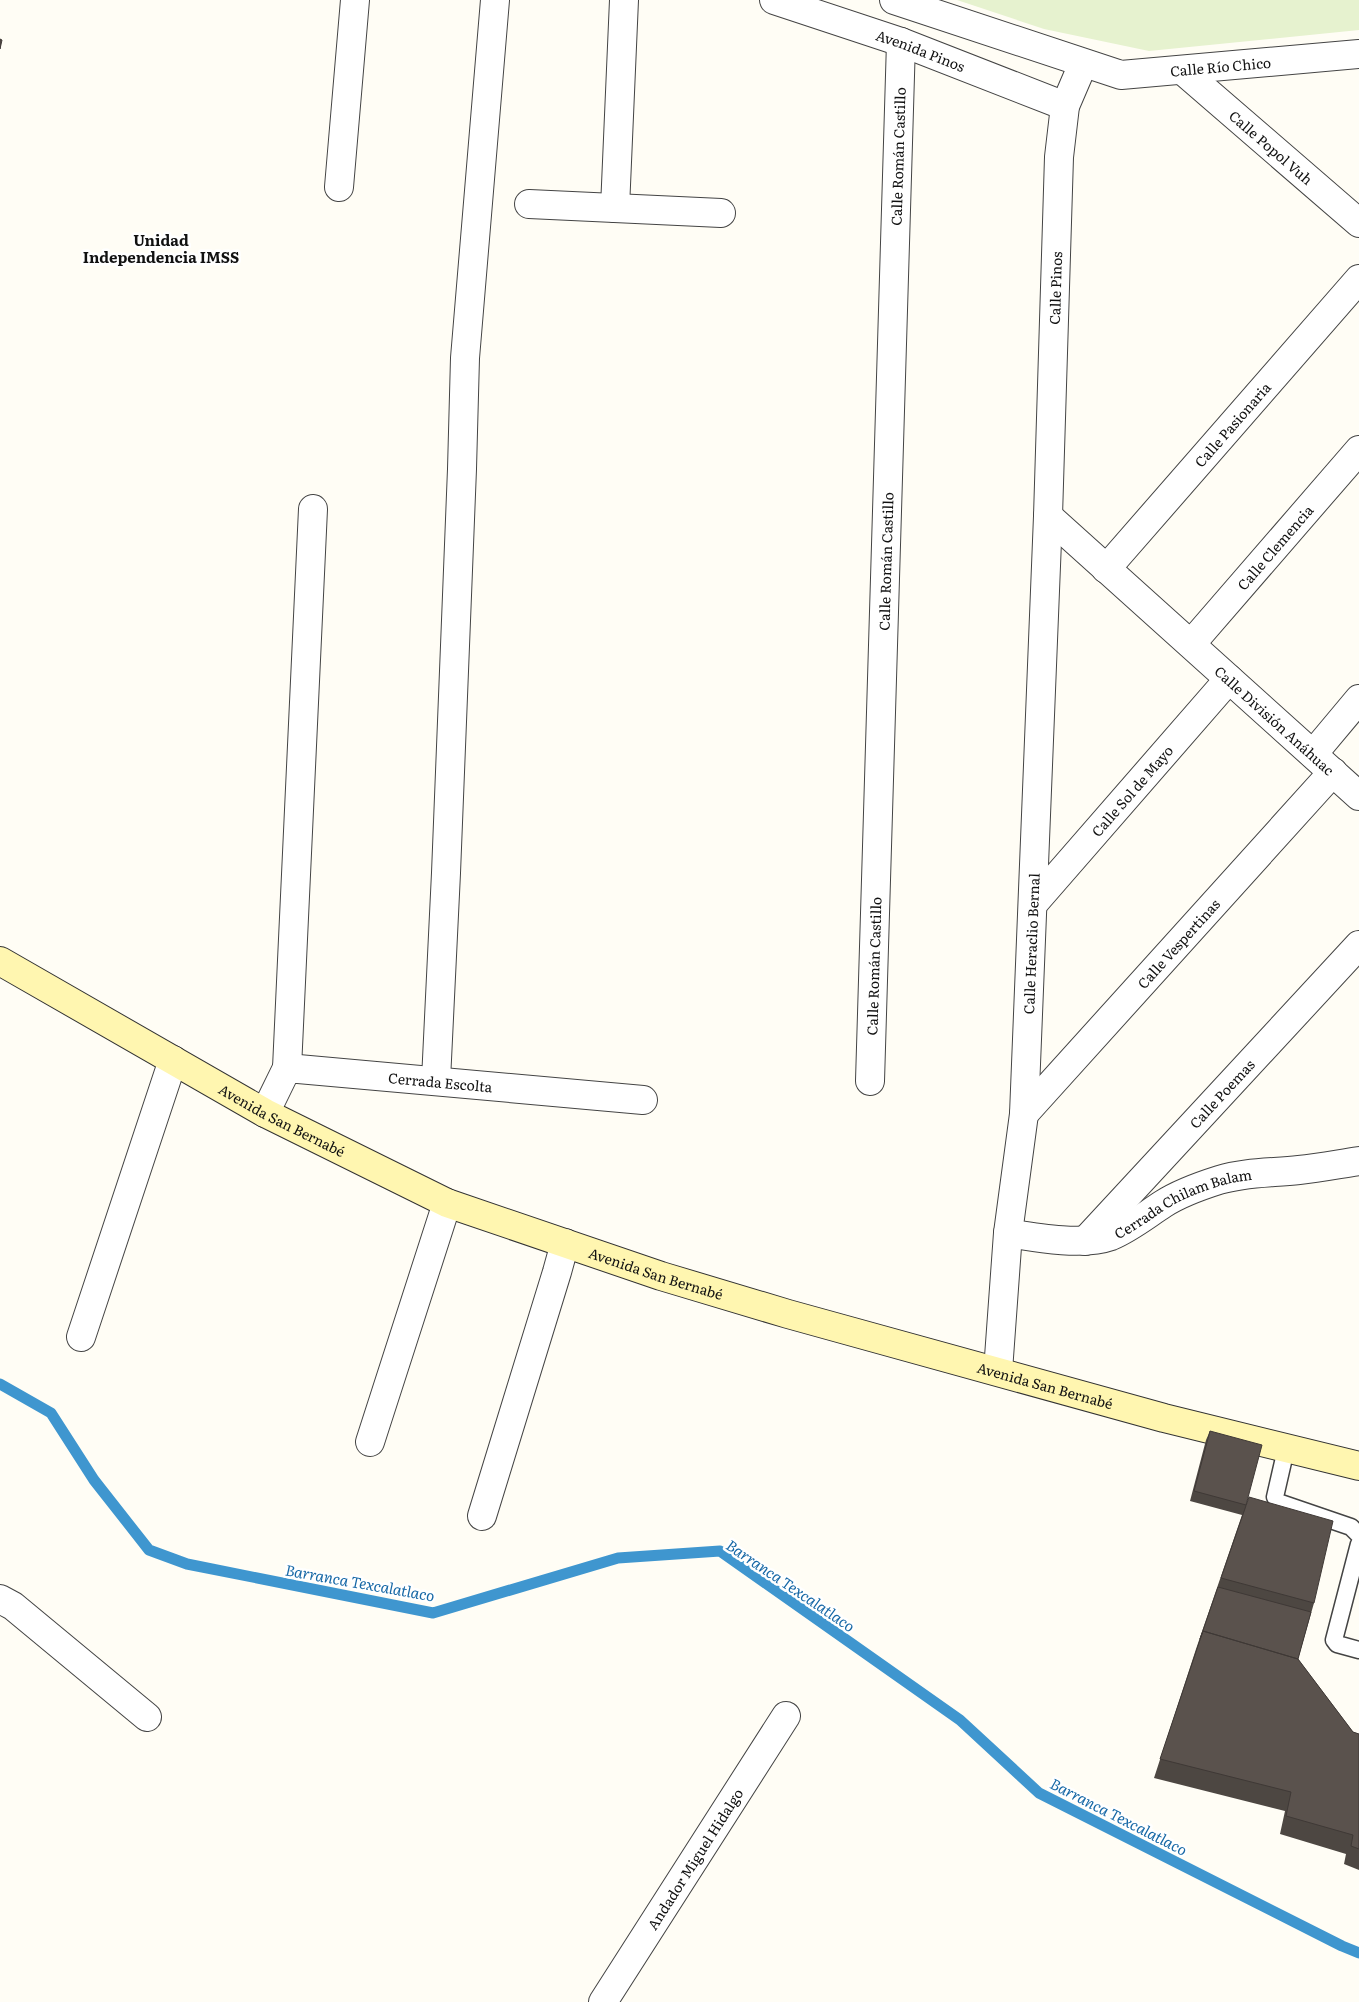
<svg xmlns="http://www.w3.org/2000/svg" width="1359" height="2002" viewBox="0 0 1359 2002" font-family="Literata,serif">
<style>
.pitch{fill:#e6f2cf}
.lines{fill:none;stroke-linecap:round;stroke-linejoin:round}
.stream{stroke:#3f96cf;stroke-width:11}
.lane-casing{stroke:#444;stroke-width:19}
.street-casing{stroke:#444;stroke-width:30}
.secondary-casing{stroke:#333;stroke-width:30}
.lane{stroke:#fff;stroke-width:16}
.street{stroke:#fff;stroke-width:28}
.secondary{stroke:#fff6b0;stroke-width:28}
.wall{fill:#4d4742}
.building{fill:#5a524d;stroke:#3f3936}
.labels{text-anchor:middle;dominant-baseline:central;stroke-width:5;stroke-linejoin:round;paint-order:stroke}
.street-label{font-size:14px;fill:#111;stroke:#fff}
.neighbourhood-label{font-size:15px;font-weight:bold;fill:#111;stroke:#fff}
.water-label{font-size:15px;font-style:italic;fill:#1768a6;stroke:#fff}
</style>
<rect width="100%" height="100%" fill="#fffdf5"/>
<path class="pitch" d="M957,0h402v30l-210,21 -105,-22z"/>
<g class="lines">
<path class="stream" d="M0,1384l51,29 43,67 55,70 38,14 246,49 185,-55 102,-7 240,169 79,73 303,153 17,7"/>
<g class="lane-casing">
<path id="lane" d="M1286,1449l-11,48 3,5 73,25 8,8
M1359,1544l-25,96 3,4 22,6"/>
</g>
<g class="street-casing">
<g id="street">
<path id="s1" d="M774,0l127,42 164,64"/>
<path id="s2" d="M894,0l227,75 238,-21"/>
<path id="s3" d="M1182,70l177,153"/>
<path d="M339,187l16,-187"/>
<path d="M529,204l192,9"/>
<path d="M615,208l9,-208"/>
<path id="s4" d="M1048,516l311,280"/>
<path id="s5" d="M1106,569l253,-290"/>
<path id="s6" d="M1191,644l168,-194"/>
<path d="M1313,754l46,-55"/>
<path id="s7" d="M1034,903l195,-224"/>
<path d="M287,1068l26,-559"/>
<path d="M436,1080l10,-207 16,-404 3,-111 30,-358"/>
<path id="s8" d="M870,1081l31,-1039"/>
<path id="s9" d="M265,1113l22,-45 356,32"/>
<path id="s10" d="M1024,1114l309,-342"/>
<path id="s11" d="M1008,1233c30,5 75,13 103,3 19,-8 35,-21 52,-32 17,-11 37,-18 56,-24 26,-8 53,-7 80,-10 20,-2 40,-6 60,-9"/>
<path id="s12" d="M1085,1241l274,-296"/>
<path d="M81,1337l92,-277"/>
<path id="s13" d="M998,1371l10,-138 16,-119 24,-598 11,-359 6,-51 18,-42"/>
<path d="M370,1442l77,-239"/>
<path d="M482,1516l75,-244 8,-29"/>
<path d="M0,1599l13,7 134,111"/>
<path id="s14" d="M603,2002l183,-286"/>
</g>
</g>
<g class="secondary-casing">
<g id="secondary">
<path id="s15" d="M0,961l265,152 182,90 214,73 127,38 376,104 195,48"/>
</g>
</g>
<use href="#lane" class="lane"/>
<use href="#street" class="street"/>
<use href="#secondary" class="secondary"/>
</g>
<path class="wall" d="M1210,1431l36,74 68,98 -16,56 55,73 6,2v136l-15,-6 2,-10 -66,-20 5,-23 -131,-33 42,-129 46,-134 -52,-14 16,-61z"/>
<path class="building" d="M0,39l2,1 -2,9z
M1210,1431l52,14 -16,60 -52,-14z
M1249,1497l84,24 -19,82 -93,-25z
M1218,1587l93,25 -13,47 -95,-28 -3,8z
M1203,1631l95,28 55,73 6,2v115l-8,-3 2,-11 -67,-19 5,-24 -131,-33z"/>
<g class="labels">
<g class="street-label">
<text stroke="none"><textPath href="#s1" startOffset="155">Avenida Pinos</textPath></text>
<text stroke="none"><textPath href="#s2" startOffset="339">Calle Río Chico</textPath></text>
<text stroke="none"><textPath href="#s3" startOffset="118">Calle Popol Vuh</textPath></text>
<text stroke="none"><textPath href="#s8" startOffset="925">Calle Román Castillo</textPath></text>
<text stroke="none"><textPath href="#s13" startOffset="1085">Calle Pinos</textPath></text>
<text stroke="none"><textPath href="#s5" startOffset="192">Calle Pasionaria</textPath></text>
<text stroke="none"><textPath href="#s6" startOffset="128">Calle Clemencia</textPath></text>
<text stroke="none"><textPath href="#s8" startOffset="520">Calle Román Castillo</textPath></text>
<text stroke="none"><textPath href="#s4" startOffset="305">Calle División Anáhuac</textPath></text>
<text stroke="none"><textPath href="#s7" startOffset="149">Calle Sol de Mayo</textPath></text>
<text stroke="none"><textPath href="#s10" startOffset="230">Calle Vespertinas</textPath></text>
<text stroke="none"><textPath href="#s13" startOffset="429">Calle Heraclio Bernal</textPath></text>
<text stroke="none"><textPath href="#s8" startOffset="115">Calle Román Castillo</textPath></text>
<text stroke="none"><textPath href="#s9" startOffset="204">Cerrada Escolta</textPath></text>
<text stroke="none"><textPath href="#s12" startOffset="201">Calle Poemas</textPath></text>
<text stroke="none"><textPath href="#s15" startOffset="324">Avenida San Bernabé</textPath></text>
<text stroke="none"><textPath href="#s11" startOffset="184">Cerrada Chilam Balam</textPath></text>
<text stroke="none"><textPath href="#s15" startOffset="729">Avenida San Bernabé</textPath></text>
<text stroke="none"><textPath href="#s15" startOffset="1134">Avenida San Bernabé</textPath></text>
<text stroke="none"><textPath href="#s14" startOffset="170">Andador Miguel Hidalgo</textPath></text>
</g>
<g class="neighbourhood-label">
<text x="161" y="239">Unidad<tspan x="161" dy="17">Independencia IMSS</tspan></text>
</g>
<g class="water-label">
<text transform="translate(360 1582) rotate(10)">Barranca Texcalatlaco</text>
<text transform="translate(791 1585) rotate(34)">Barranca Texcalatlaco</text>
<text transform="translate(1119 1816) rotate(27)">Barranca Texcalatlaco</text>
</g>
</g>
</svg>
